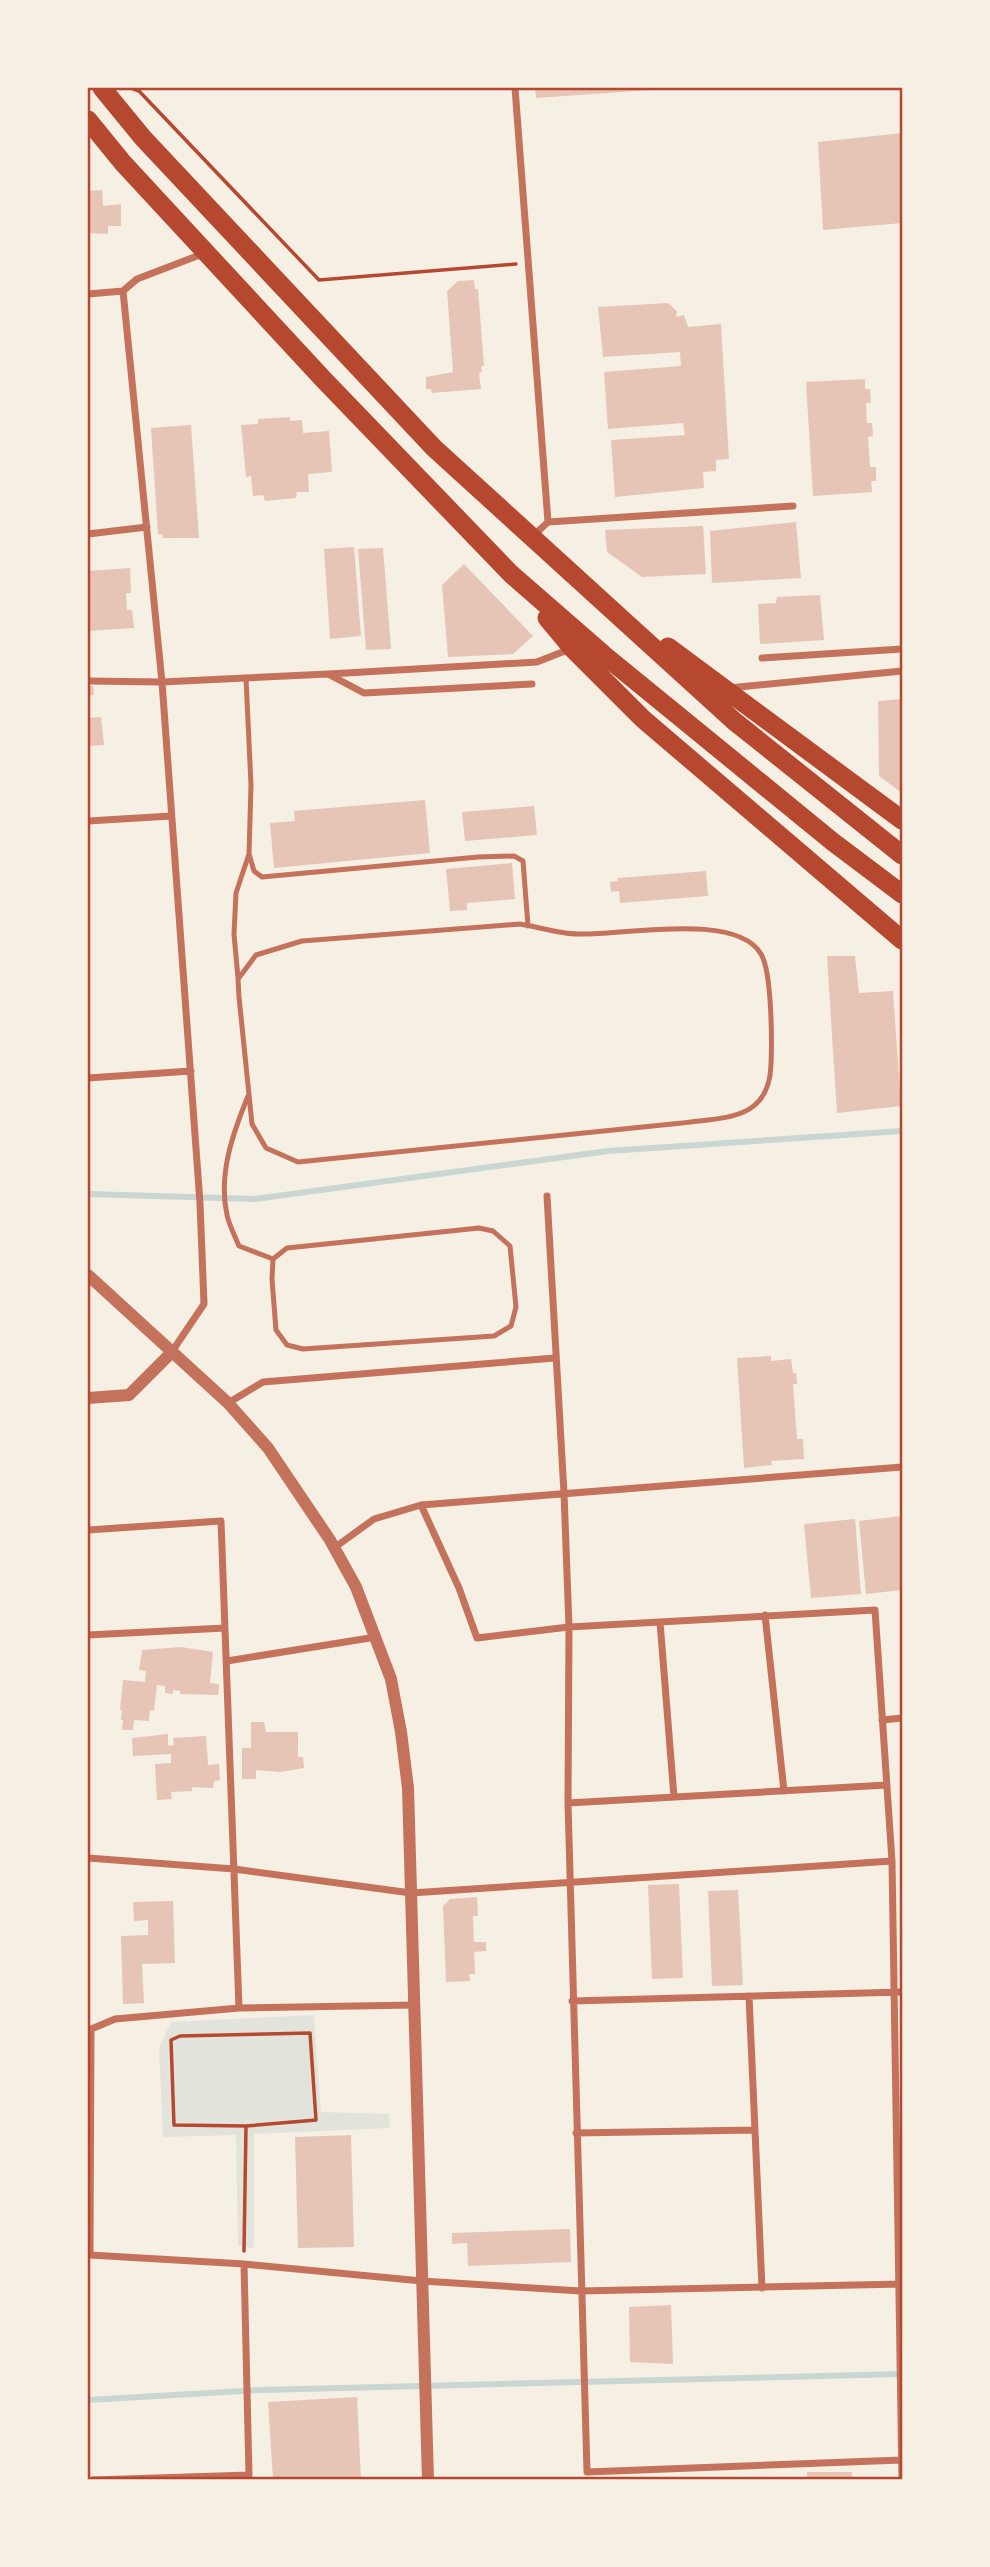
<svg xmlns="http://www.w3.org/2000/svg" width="990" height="2567" viewBox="0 0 990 2567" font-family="'Varela Round',sans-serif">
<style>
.green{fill:#e2e4dc}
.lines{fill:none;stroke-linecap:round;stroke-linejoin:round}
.stream{stroke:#c9d6d2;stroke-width:6}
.building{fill:#e6c5b7}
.path{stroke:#b5482f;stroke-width:3.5}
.service{stroke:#c5725c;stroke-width:5}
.minor{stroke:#c5725c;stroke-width:7}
.tertiary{stroke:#c5725c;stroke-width:12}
.trunk{stroke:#b5482f;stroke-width:19}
.neatline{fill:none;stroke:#b5482f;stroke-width:2.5}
</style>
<rect width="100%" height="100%" fill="#f6efe4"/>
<path class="green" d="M314,2015l7,97 68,2 1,14 -136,6v115l-16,-4 -2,-110 -73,2 -4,-89 12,-26z"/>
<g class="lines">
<path class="stream" d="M88,1194l167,5 353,-48 294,-20
M88,2400l173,-10 641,-16"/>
</g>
<path class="building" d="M535,88h116v2l-115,8z
M902,133v90l-79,7 -5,-88z
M102,190l1,16 18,-2v22h-13v8l-20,-1v-42z
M474,280l1,9h3l6,77h-3l1,6 -3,1 2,16 -49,4 -1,-4h-5v-12l27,-5 -6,-81 11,-10z
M668,303l9,8 -1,6 8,-2 4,12 33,-3 8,135 -13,1v11l-13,1 1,16 -89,9 -4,-57 74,-5 -2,-12 -75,6 -4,-57 77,-6 -1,-14 -77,5 -5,-50z
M865,379v10h5l1,14h-5l1,20h5l1,13 -5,1 2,30h6v14h-5l1,11 -59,4 -7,-114z
M290,417v4l12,-1 1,13 26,-2 3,41 -24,2 1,18h-12l-1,6 -31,3 -2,-6 -10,1 -2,-20 -5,1 -5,-52 17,-1v-5z
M191,425l8,113h-36l-1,-4h-4l-7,-106z
M796,522l5,56 -89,5 -2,-52z
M703,526l3,48 -64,3 -35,-25 -2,-22z
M354,547l7,89 -31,3 -6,-90z
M383,548l8,101 -25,1 -8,-101z
M464,564l69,72 -20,18 -65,3 -6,-72z
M130,568l1,25h-5l1,17h5l2,18 -46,3v-60z
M820,595l4,45 -64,4 -2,-40 18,-1 1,-6z
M88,686h5l1,9 -6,1z
M902,699v94l-23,-17 -1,-75z
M101,717l3,28 -16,1v-28z
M425,800l5,53 -156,15 -4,-45 25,-2 -1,-10z
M534,806l3,29 -72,6 -3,-29z
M512,863l3,36 -48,4v7l-17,1 -4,-42z
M706,871l2,25 -88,7 -1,-12 -8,1 -1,-10 8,-1v-3z
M827,956h28l4,37 34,-2 8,115 -64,7z
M771,1356v5l20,-2 2,14h3l1,11h-4l4,55h6l1,20 -33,2 1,4 -28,3 -7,-110z
M902,1516v74l-36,4 -7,-73z
M855,1519l6,75 -50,4 -7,-74z
M181,1647l32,5 -3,31 9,1 -1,11 -38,-1v-3l-7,-1v4l-8,-1v-7l-8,-1 -3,26 -4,-1 -1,11 -15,-1 -1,10h-11l1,-10h-2l1,-10h-2l3,-30 22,2 1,-11 -7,-1 3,-20z
M251,1722h13l2,10h32v25h5l1,11 -23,4 -25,-2v9h-14v-31h9z
M168,1734v12l6,-1 -1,-7 33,-2 2,29 11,-1 1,16 -6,1 -1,7 -21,-1v4l-21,1 1,7 -15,1 -2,-36 16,-1v-9l-38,2 -1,-18z
M679,1884l4,94 -31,1 -4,-94z
M738,1890l5,95 -31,1 -4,-95z
M477,1897l1,19h-5l1,26h12v9l-12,1 1,22h-6l1,7 -24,1 -3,-76 7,-7z
M173,1901l2,62 -33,1 2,39 -21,1 -2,-68 27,-1v-15l-14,1 -1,-19z
M351,2135l3,112 -56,1 -3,-111z
M570,2229l1,33 -103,4 -1,-23 -15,1v-11z
M671,2305l2,59 -43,-2 -1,-55z
M357,2397l4,83h-88l-5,-78z
M807,2472h45v8h-45z"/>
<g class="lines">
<path class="path" d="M131,88l8,3 180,189 197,-16
M244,2251l2,-125 70,-6 -6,-87 -130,3 -9,4 3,85 72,1"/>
<path class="service" d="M246,678l5,107 -2,69 5,17 8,6 216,-20 36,-1 9,5 5,65
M520,924c19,3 39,10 58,10 43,2 158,-23 183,20 11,18 11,88 10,111 -2,56 -46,52 -89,58l-384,39 -32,-14 -14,-24 -13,-127 -1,-18 18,-24 46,-14z
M238,978l-4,-44 2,-41 13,-39
M248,1096c-15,37 -30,78 -21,119 2,10 8,21 12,31l34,13
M479,1228l14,3 17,15 6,61 -5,19 -17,10 -191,13 -16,-4 -11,-15 -4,-51 1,-20 14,-11z"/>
<path class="minor" d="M515,88l33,434 -16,15
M88,294l35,-3
M548,522l245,-16
M88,534l59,-7
M762,658l140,-9
M329,674l208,-12 33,-13
M88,681l74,1 166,-8 36,19 168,-9
M729,688l173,-17
M88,821l83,-5
M88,1078l103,-7
M547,1196l17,297 5,134 -1,176 19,669 315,-12
M171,1353l33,-49 -4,-101 -38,-521 -39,-391 14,-12 68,-26
M228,1403l35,-21 292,-24
M421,1505l38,83 18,50 92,-11 306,-17 17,251 10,619
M88,1530l133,-9 18,487 175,-3
M334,1548l40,-29 47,-14 481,-38
M765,1615l19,176
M660,1622l14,175
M88,1635l137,-7
M227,1661l149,-24
M882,1720l20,-2
M568,1803l319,-18
M88,1858l146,11 177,24 481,-32
M749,1996l13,292
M572,2001l330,-9
M89,2030l26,-11 124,-11
M91,2030l-1,225 154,9 178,17 159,10 321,-7
M576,2133l178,-3
M93,2480l156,-5 -5,-211"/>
<path class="tertiary" d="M88,1275l140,128 40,45 62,92 26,47 35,92 10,53 7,56 20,692
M88,1398l41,-3 42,-42"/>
<path class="trunk" d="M102,88l41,50 291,310 300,273 168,134
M88,120l35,43 201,217 187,194 93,81 229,187 69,52
M547,618l25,30 71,71 259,221
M668,647l234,173"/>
</g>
<rect width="990" height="2567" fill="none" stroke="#f6efe4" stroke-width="178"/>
<rect x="89" y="89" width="812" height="2389" class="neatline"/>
</svg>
